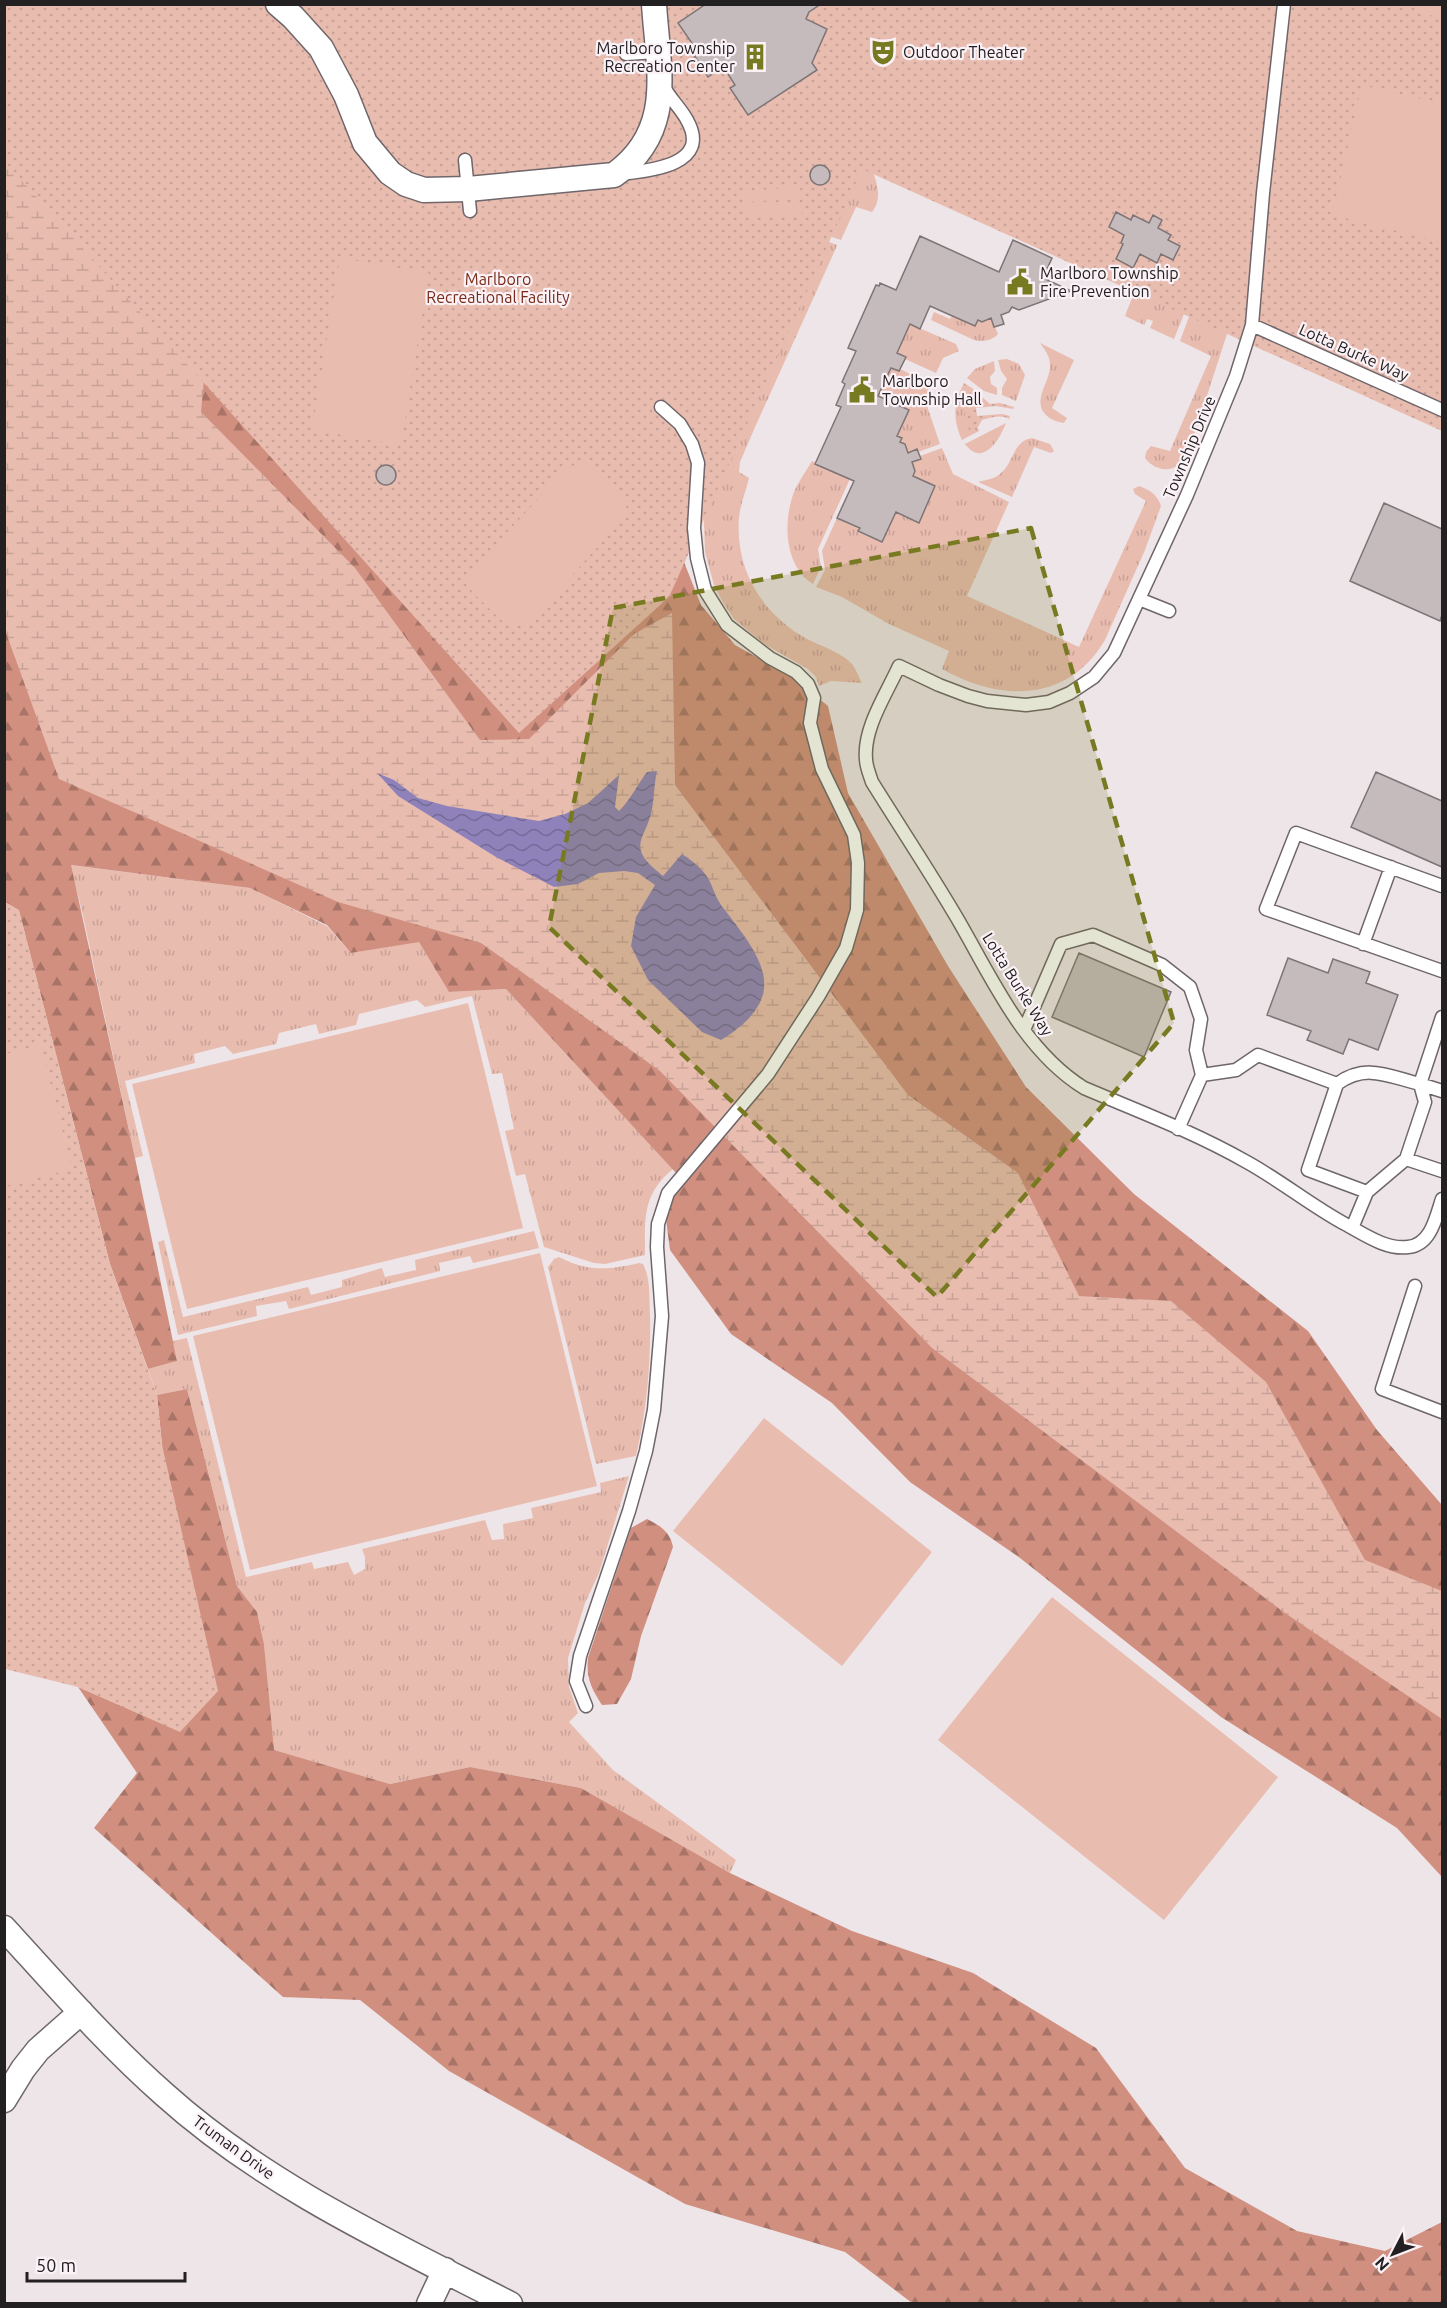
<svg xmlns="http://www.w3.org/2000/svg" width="1447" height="2308" viewBox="0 0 1447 2308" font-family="Ubuntu,sans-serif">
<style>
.grass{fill:url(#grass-tufts)}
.forest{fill:url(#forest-firs)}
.wetland{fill:url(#wetland-marsh)}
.park{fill:url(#park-dots)}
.pitch{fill:#e9bcb0}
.water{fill:url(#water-waves)}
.building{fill:#c5bbbc;stroke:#7d7475;stroke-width:1.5}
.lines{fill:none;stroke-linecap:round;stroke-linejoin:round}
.service-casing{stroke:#6e666a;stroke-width:15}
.minor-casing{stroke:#6e666a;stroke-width:27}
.service{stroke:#fff;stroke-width:12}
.minor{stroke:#fff;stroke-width:24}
.marked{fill:#787a22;fill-opacity:0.2;stroke:#787a22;stroke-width:4.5;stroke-dasharray:12 8;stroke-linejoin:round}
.labels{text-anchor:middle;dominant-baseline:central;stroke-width:4.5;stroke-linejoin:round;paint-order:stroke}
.poi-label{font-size:16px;fill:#232021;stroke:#fbf2f7;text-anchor:start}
.park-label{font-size:16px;fill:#782a17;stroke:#fbf2f7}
.street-label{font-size:16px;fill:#232021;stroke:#fbf2f7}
</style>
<defs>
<pattern id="grass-tufts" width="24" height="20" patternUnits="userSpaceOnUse" patternTransform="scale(1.5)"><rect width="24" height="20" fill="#e9bcb0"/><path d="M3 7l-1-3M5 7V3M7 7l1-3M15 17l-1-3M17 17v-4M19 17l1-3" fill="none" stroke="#c8a197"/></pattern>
<pattern id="forest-firs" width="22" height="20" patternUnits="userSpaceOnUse" patternTransform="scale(1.5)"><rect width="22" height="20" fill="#d18f7f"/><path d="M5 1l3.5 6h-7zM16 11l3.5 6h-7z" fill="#a97468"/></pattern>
<pattern id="wetland-marsh" width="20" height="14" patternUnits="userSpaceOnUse" patternTransform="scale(1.5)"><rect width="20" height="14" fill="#e9bcb0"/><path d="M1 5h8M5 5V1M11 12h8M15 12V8" fill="none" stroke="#c8a197"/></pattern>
<pattern id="park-dots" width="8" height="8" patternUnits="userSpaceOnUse" patternTransform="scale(1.5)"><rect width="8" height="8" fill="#e9bcb0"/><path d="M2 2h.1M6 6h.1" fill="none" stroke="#c8a197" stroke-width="1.8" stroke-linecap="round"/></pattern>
<pattern id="water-waves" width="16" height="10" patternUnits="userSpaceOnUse" patternTransform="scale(1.5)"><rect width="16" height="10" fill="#8f82ba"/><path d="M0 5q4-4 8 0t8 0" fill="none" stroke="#746a97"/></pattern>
</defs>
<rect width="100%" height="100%" fill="#eee5e9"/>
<path class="grass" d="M825,159l47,11c6,14 10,30 0,42l-16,-5 -15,33 -27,-9z
M824,240l13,5 -1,3 -80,177 -16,37 -1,10 10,6c-3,13 -9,27 -10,40 -4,52 23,96 68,121 12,6 35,14 44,24 5,5 7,13 11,20l-31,-2 -12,5 -3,-9 -8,-8 -44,-25 -30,-25 -12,-18 -8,-16 -9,-33 -2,-58z
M1136,288l54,11 -16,40 -24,-11 3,-7 -6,-2 -3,6 -19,-9z
M1193,306l35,25 -40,123c-9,19 -31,20 -43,4l1,-6 5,-6 19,5 41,-95 -31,-15z
M934,312l16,7 2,-3 23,10 3,-6 5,2 8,-4 7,16c-6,7 -15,8 -24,6l-43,-20z
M910,324l46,20 3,7 -16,7 -7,15 -31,-14 1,-2 -9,-4z
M1040,343l34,17 -22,48 15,10 -3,5c-7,-1 -13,-3 -18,-8 -15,-15 5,-34 4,-50 0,-9 -5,-15 -10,-22z
M1007,359l12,5 6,11 -9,26 -14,-6v-7l5,-9 -6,-8 -3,-11z
M994,361l1,10 -5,6 1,7 6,4v7l-13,-4 -17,-13 8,-9z
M891,368l8,3 1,-2 32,15 -7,16 15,44 -22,8 -1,-3 -9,4 -3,-9 -5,-2 2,-4 -5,-2 11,-26 -30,-14z
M964,383l8,5 -6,11 13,32 -17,9c-10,-22 -8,-37 2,-57z
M1006,423c-6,16 -23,45 -41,21z
M1032,438l18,6 4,7 -3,2 -17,-6 -22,50 -34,-15c8,-2 17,-3 23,-9 13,-11 12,-32 31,-35z
M942,448l11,26 56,28 -42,94 112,51 67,-146 -11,-7 -2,-5 6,-3c11,4 18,8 22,20l-16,44 -40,90c-37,63 -105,62 -163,29l7,-18 -60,-27 -47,-27 -26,-10 9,-17 -3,-19 15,-33 23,10 -1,4 23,10 14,-30 23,11 16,-37 -22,-10 2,-5 -3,-9 9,-3 -1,-3z
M812,461l38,18 -32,70 3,18 -8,17c-27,-17 -30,-57 -21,-86 3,-12 13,-25 20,-37z
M70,865l180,23 77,38 24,27 68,-12 30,51 57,-3 167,180c-31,26 -28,49 -28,86l-40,9 -11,-1 -50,-16 -19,-73 -9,2 -11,-45 9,-2 -12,-56 -10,1 -20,-78 -47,11 -8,-7 -58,14 -3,11 -37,9 -3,-10 -37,9 -3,11 -43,10 -8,-8 -31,8 1,9 -70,18 18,75 -8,2 -53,-247z
M534,1231l5,17 -66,15 -3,-7 -31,7 1,8 -151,38 -3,-8 -30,5 1,10 -79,19 -20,-93 6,-2 19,77 125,-30 3,8 31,-8v-7l40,-12 3,9 31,-7 -1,-10z
M559,1257c29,15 50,13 80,6l4,1c8,15 6,34 7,50 1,49 -3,95 -14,142l-40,8 -48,-197 6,-8z
M187,1338l59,239 66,-15 2,7 34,-7 6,13 11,-6v-12l-3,-8 123,-29 7,20 12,-1 -1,-15 30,-6 -2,-10 70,-16 -1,-9 29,-7 -30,97 -14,30 -17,55 1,29 9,26 -9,9 44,48 123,90 -6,13 -149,-85 -111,-21 -80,17 -117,-34 -9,-106 -7,-32 -20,-26 -50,-197 -30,6 -9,-26 29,-8 -4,-20z"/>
<path class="forest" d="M4,70l680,492 17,43 34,40 59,33 34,28 20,87 100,173 78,121 108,107 174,137 69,99 65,75v372l-45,-49 -176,-111 -201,-159 -110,-76 -78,-79 -101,-69 -61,-84 -6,-46 13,-30 -171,-185 -57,3 -30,-50 -68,11 -24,-28 -77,-37 -179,-23 64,293 42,203 -29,8 -38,-105 -91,-353 -14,-9z
M187,1389l50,197 20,26 7,32 10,106 116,34 80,-17 111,21 149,85 122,58 121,42 123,75 89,120 112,63 88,20 57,-29v81h-530l-67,-51 -160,-48 -236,-133 -89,-71 -77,-3 -189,-169 43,-55 -59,-86 102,44 -18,-286 -5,-50z
M647,1519c14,7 23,13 26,28l-32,89 -10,43 -14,25 -15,1c-11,-17 -16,-27 -14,-47l43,-130z"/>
<path class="wetland" d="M5,144l216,49 -20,219 154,156 125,172 49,-1 105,-105 38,-21 3,172 233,310 110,78 61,123 92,5 95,81 99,178 77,31v128l-157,-106 -353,-265 -272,-277 -179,-128 -143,-41 -279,-123 -54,-149z"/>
<path class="park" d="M4,5h1438v426l-580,-262 -193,428 -150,136 -514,-571z
M972,388l18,16 10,-1 14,4 -1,2 -17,-3 -20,2 1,8 25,-2 8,2 -1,3c-8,-5 -19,-1 -27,1l-4,7 -9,3c-6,-16 -6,-28 3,-42z
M5,902l14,8 91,354 47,131 5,50 56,246 -38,41 -102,-45 -73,-18z"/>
<path class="pitch" d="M1423,5h19v13l-21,-5z
M1362,85l80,19v138l-110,-27z
M800,187l1,12 -57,3 -1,-11z
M801,203l1,11 -57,3v-11z
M340,258l89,15 -28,172 -89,-15z
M578,463l10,1 34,32 4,4 1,15 -99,108 -15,4 -9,-4 -32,-31 -4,-10 1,-9 97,-104z
M468,1003l55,225 -336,81 -55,-225z
M41,1045l31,124 -67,17v-132z
M540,1253l57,233 -347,84 -57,-234z
M764,1418l168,134 -90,114 -169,-135z
M1052,1597l226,180 -114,143 -226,-180z"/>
<path class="water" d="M657,771c-4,17 -2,36 -9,52 -3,9 -10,18 -7,28 3,10 14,18 22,25l19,-22c13,9 23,16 29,30 3,7 5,14 10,21 40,52 73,90 0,135l-19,-8 -54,-52 -17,-34 5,-29 19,-32 -17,-12 -14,-2 -25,2 -21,11 -24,3 -58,-30 -98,-61 -21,-23 17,7 24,18 29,8 92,15 26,-7 23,-11 31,-28 -4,32 4,4c12,-12 18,-26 28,-39z"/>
<path class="building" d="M706,4h115l-12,8 -3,7 21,10 -15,34 5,7 -69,45 -18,-27 5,-3 -12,-19 -15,11 -16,-25 4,-3 -18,-26z
M810 175a10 10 0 1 1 20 0a10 10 0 1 1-20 0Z
M1116,212l15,8 2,-5 16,8 4,-8 9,5 -4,8 13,7 -3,5 12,6 -7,14 -12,-6 -4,9 -17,-9 -7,14 -17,-9 7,-15 -2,-1 3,-8 -15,-8z
M920,236l79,36 14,-32 39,18 -9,20 28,13 -52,19 -7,-3 -3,5 -8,3 3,9 -10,3 -3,-9 -9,4 -4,-2 -3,6 -45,-20 -10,23 -10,-5 -13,29 9,4 -7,14 -8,-3 -13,28 31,14 -12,26 5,2 -2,4 5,2 3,9 9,-4 4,10 -9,3 3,9 -2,5 22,10 -16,37 -23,-11 -14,30 -24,-11 2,-3 -23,-10 17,-37 -39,-17 26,-57 -5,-2 9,-21 -3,-2 14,-31 -8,-3 28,-63 3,1 1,-3 16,7z
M376 475a10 10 0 1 1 20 0a10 10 0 1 1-20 0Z
M1384,503l58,26v86l-2,6 -90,-40z
M1376,772l66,29v66l-91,-40z
M1079,953l92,39 -27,65 -92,-40z
M1288,958l40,15 5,-14 37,13 -4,11 32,12 -20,55 -29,-11 -6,15 -36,-14 4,-9 -44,-16z"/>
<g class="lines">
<g class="service-casing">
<path id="service" d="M1284,4l-21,189 -11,132 -16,51 -49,119 -73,158 -20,24 -24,16 -21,9 -23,3 -39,-4 -19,-5 -29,-11 -40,-19c-12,27 -36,62 -33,93 0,8 4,16 6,23 28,45 58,90 85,136 35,60 66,132 127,170 54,23 110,44 161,73 35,19 65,44 100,63 19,10 41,26 63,23 23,-2 28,-30 34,-48
M626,54l31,-2
M465,160l5,51
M619,174c28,-3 94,-8 68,-54 -7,-13 -18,-22 -24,-35
M1252,325l190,85
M1139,599l30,12
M1442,886l-146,-53 -30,76 176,62
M1363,944l28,-77
M1442,1017l-22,67 22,7
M1024,1030l37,-86 32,-9 69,30 28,22 11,32 -5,31 6,25
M1337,1084c29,-21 51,-8 83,0l5,18 -19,57
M1178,1129l24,-54 34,-5 22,-15 79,29 -29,86 59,22
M1352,1228l15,-36 39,-33 36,12
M1415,1286l-33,103 60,23
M586,1706l-10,-25 4,-25 49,-145 17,-60 8,-41 8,-94 -5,-69 1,-23 10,-31 100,-119 50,-77 28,-49 11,-38 1,-47 -4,-28 -32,-66 -12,-46 4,-25 -6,-14 -12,-12 -26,-14 -43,-33 -22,-35 -8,-32 -3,-30 4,-65 -6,-19 -12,-20 -19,-17"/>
</g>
<g class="minor-casing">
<path id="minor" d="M278,4l15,13 28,31 25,47 19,48 25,30 16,11 18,6 44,-1 146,-14c62,-44 44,-106 40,-171
M4,1928c52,57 103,116 161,167 100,90 226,148 345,209
M4,2100l19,-31 15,-19 43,-38
M429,2304l16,-34"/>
</g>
<use href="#service" class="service"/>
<use href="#minor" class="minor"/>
</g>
<path class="marked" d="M1031,528l143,495 -237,274 -388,-370 64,-319z"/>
<defs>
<g id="theatre-bare" transform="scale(2.07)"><path d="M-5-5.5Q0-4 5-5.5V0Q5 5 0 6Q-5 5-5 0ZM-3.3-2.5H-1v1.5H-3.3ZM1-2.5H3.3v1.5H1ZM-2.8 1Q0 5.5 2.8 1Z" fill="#787a22" stroke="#fbf2f7" stroke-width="2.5" paint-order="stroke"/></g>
<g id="building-bare" transform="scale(2.07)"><path d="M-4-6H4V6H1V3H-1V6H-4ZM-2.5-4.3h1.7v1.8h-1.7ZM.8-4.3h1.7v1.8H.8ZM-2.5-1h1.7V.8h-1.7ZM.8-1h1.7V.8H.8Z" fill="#787a22" stroke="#fbf2f7" stroke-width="2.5" paint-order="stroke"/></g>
<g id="civic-bare" transform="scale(2.07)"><path d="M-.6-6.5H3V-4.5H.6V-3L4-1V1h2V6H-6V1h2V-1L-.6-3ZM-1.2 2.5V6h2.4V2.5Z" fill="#787a22" stroke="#fbf2f7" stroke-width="2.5" paint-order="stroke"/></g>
</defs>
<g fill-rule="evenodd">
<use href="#theatre-bare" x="883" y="52"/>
<use href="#building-bare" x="755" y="57"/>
<use href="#civic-bare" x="1020" y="282"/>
<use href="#civic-bare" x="862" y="390"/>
</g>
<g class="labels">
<g class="poi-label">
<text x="735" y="48" text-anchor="end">Marlboro Township<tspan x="735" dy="18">Recreation Center</tspan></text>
<text x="903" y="52">Outdoor Theater</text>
<text x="1040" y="273">Marlboro Township<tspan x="1040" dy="18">Fire Prevention</tspan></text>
<text x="882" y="381">Marlboro<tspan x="882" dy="18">Township Hall</tspan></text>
</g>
<g class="park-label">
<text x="498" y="279">Marlboro<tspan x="498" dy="18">Recreational Facility</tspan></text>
</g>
<g class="street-label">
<text transform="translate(1354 352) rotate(24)">Lotta Burke Way</text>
<text transform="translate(1189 447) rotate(-67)">Township Drive</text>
<text transform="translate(1018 984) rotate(58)">Lotta Burke Way</text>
<text transform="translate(234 2147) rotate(36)">Truman Drive</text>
</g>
</g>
<rect width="1447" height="2308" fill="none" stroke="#232021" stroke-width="12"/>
<g transform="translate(1393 2254) rotate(228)" stroke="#fbf2f7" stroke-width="4.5" paint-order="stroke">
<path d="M0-4.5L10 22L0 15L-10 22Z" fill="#232021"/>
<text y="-9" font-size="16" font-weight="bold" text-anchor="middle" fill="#232021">N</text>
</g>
<path d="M27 2272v9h158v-9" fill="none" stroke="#232021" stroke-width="3"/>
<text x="36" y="2272" font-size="18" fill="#232021" stroke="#fbf2f7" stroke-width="4.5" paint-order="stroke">50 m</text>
</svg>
